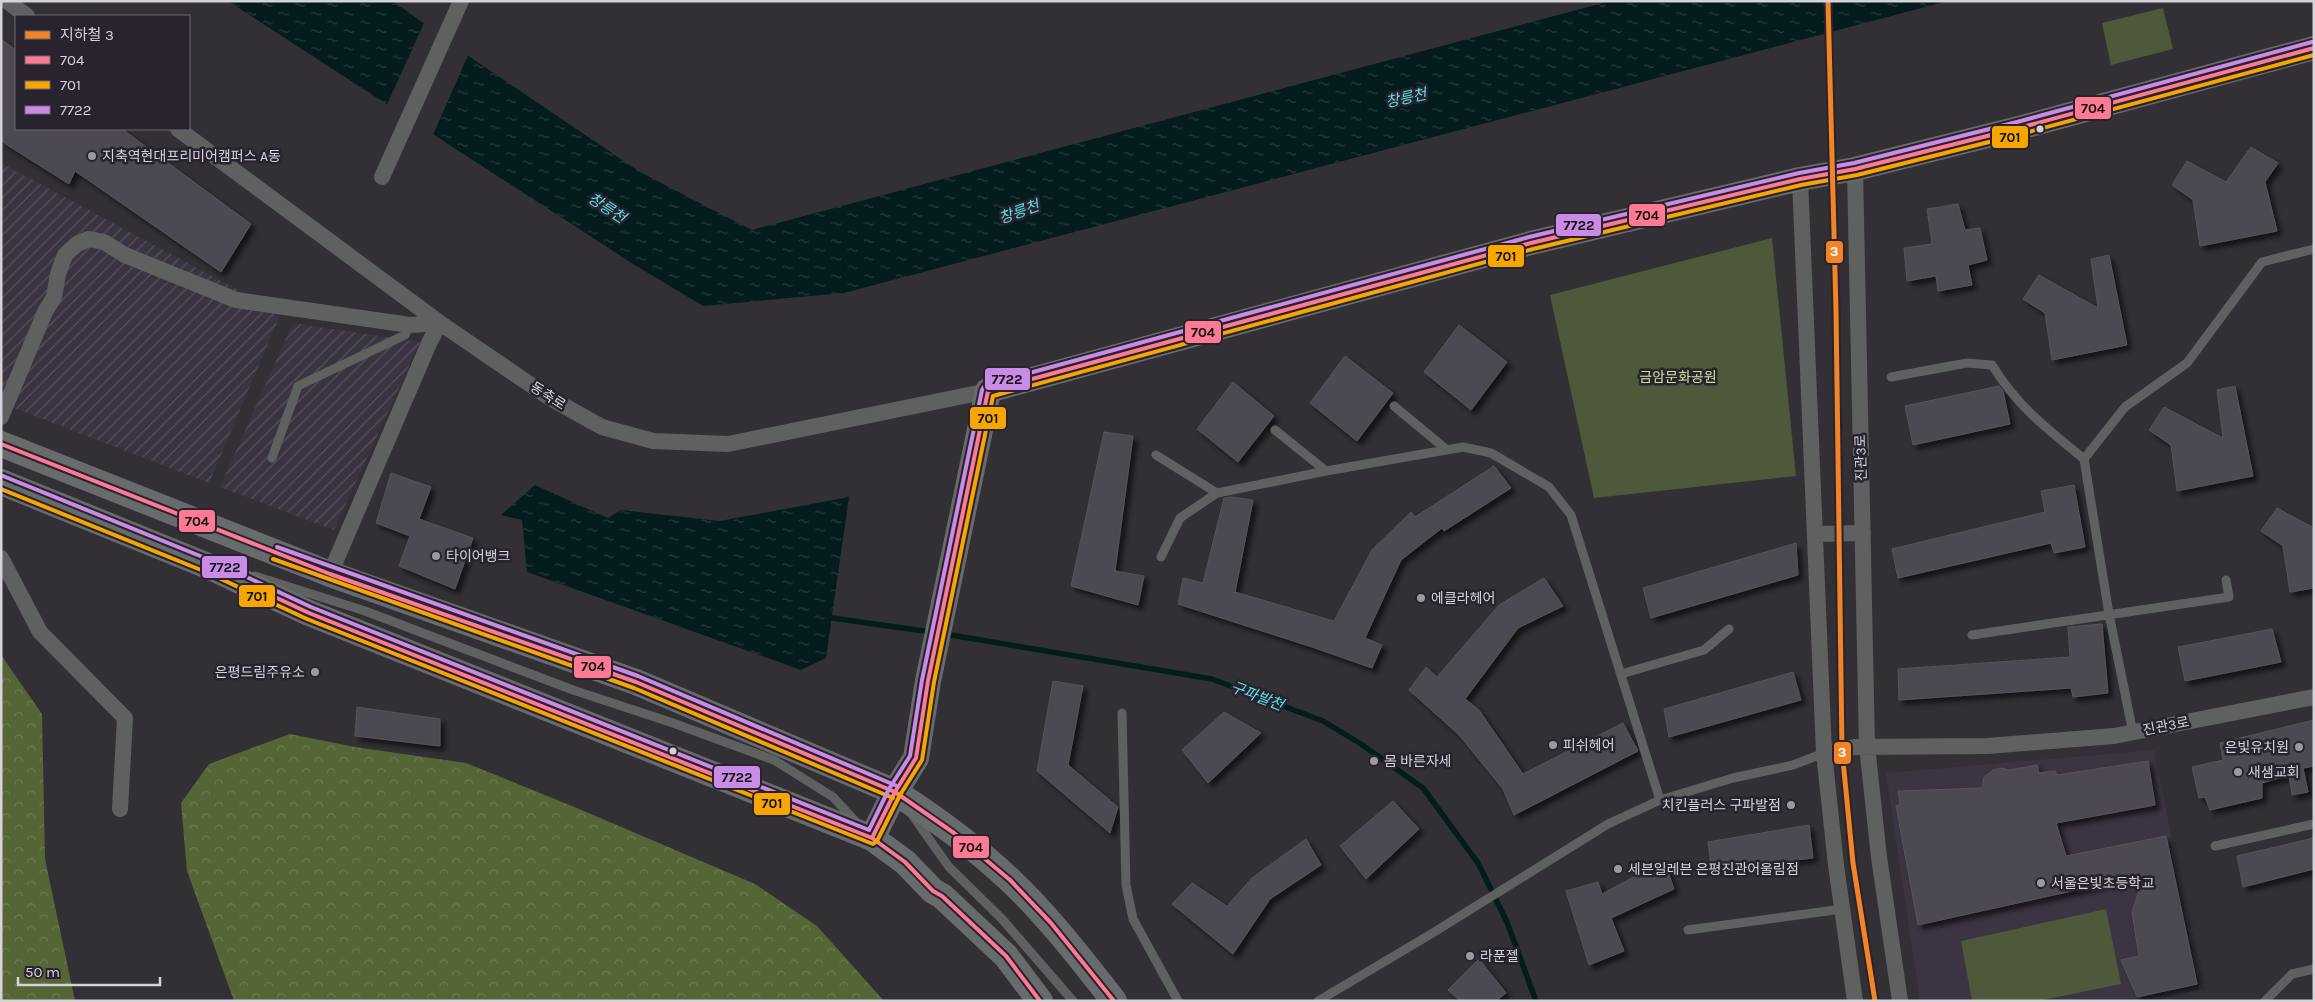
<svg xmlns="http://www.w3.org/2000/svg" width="2315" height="1002" viewBox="0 0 2315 1002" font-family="Karla,'Noto Sans KR',sans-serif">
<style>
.industrial{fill:url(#industrial-furrows)}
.built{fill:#3c3343}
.forest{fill:url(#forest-crowns)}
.green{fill:#4e583a}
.water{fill:url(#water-ripples)}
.pier{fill:#323035}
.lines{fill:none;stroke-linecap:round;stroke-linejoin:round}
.stream{stroke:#041c1d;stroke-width:5.5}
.building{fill:#4e4853;stroke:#565459;filter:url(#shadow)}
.lane{stroke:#5f6160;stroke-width:9}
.street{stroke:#5f6160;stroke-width:16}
.secondary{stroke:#6a6c6b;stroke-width:24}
.primary{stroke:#686b6b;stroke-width:26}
.bus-1-casing{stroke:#28232e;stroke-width:8}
.bus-2-casing{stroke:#28232e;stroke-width:8}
.bus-3-casing{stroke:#28232e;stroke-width:8}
.bus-1{stroke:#fe7a93;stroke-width:4}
.bus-2{stroke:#f7a600;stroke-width:4}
.bus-3{stroke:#ca8be6;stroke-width:4}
.metro-1-casing{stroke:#28232e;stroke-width:9}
.metro-1{stroke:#f28326;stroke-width:5}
.bus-dot{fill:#d5d2d9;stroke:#28232e;stroke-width:2}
.poi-dot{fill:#9c99a0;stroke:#28232e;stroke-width:2}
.labels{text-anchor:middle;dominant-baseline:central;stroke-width:5;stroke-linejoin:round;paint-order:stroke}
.poi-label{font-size:14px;fill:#d5d2d9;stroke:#28232e;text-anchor:start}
.park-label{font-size:14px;fill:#c8e591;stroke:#28232e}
.street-label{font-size:14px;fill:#d5d2d9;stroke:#28232e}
.water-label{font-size:15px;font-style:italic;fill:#5fe0e5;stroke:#28232e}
.line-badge{stroke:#28232e;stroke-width:2}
.badge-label{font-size:14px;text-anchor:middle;font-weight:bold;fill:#fff}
.pale-badge-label{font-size:14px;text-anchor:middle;font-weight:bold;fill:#111}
</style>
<defs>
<pattern id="industrial-furrows" width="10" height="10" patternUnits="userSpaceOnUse" patternTransform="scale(1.25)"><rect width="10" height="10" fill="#3a3341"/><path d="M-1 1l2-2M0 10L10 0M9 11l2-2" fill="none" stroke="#56505c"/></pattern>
<pattern id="forest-crowns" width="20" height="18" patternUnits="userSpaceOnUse" patternTransform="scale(1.25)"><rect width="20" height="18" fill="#556535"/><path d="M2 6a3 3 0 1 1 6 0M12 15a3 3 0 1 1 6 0" fill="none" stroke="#6d7a52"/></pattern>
<pattern id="water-ripples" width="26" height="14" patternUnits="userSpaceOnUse" patternTransform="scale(1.25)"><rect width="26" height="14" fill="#041c1d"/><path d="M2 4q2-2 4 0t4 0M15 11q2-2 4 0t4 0" fill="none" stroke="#283c3d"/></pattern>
<filter id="shadow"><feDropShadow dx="4.5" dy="4.5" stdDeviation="2.5" flood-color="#0009"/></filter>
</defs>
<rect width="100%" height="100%" fill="#323035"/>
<path class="industrial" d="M1,163l280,150 -72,170 -208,-80z
M293,323l127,19 -86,188 -114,-43z"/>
<path class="built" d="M2154,750l49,242 -40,9h-243l-34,-228z"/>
<path class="forest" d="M1,655l41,59 3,145 30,142h-74z
M290,734l65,13 111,16 106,43 183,78 62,42 67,75h-650l-47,-130 -6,-68 28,-39z"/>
<path class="green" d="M2163,8l10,41 -62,16 -9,-42z
M1772,238l24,238 -202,22 -44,-203z
M2106,909l15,75 -83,17h-66l-11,-60z"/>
<path class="water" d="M228,1h165l80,58 167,113 112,58 858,-229h338l-1104,292 -141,13 -70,-42z
M535,485l73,33 13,-8 99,11 129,-24 -23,161 -25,12 -274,-98 -5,-52 -21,-5z"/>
<path class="pier" d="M425,21l44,32 -37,84 -46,-30z"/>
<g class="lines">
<path class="stream" d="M832,618l99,14
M945,634l267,45 111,42 38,23 62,44 55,75 29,59 29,79"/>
</g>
<path class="building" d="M1,39l15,11v79h106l129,95 -30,48 -146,-101 -6,13 -68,-43z
M2251,147l27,16 -13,19 12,49 -77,15 -7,-46 -21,-15 15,-24 39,21z
M1958,204l7,26 15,-2 7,32 -19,5 4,20 -34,6 -2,-15 -29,5 -3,-33 28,-4 -5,-35z
M2109,255l18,90 -75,15 -7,-47 -22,-14 16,-24 59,33 -7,-49z
M1459,325l48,37 -36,48 -47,-38z
M1345,356l48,37 -36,48 -47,-38z
M1233,382l41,34 -36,46 -41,-33z
M1999,386l4,5 7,33 -97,21 -8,-39z
M2235,386l18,90 -76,15 -6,-46 -22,-15 15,-23 59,31 -6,-48z
M1104,432l29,4 -18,135 29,5 -6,29 -67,-19z
M1494,466l17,22 -67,43 -2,-3 -41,32 -36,78 17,7 -10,23 -60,-21 -134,-43 5,-26 20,5 21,-85 7,-1 22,3 -18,92 99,29 38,-71 39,-38 4,5z
M391,473l40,14 -12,32 54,19 -18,51 -56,-23 11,-30 -34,-13z
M2074,485l11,62 -31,6 -3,-10 -153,35 -6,-29 153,-37 -4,-21z
M2277,508l37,20v60l-24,4 -7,-46 -22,-15z
M1796,543l2,32 -147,43 -8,-30z
M1544,578l19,28 -45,22 -53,71 14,11 44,64 100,-51 15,28 -124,64 -11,-26 -44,-54 -50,-45 17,-23 11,10 62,-72z
M2102,624l6,69 -35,4 -2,-9 -172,12 -1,-31 172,-12 -2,-30z
M2272,629l9,33 -96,19 -7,-34z
M1793,672l8,28 -132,37 -5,-28z
M1053,681l30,5 -15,79 50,42 -8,26 -73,-62z
M357,707l83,12v27l-85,-10z
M1224,712l37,21 -53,50 -26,-33z
M2314,720v46l-11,2 5,24 -16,3 -3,-20 -27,8v15l-52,12 -5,-13 -6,1 -7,-31 31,-7 -3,-17z
M2148,761l7,44 -99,18 10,33 100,-20 31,148 -60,13 -16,-37 18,-4 -7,-44 12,-37 -226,50 -22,-119 4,-2 -2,-13 84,-3 2,-11 9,-7 7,-2 10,2 27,-5 2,8 16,-2 2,4z
M1393,801l26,28 -53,50 -26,-33z
M1809,825l4,33 -101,12 -4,-28z
M2314,838v31l-71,18 -6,-31z
M1306,839l15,26 -51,34 -37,55 -61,-50 20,-21 35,23 25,-28z
M1664,861l10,28 -63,29 13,33 -35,14 -23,-74 32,-9 4,12z
M1479,959l27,34 -10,8h-36l-12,-11z"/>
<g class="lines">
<path class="lane" d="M1891,377l76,-14 25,2c26,42 54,63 92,94
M1394,406l53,44
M1275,430l51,41
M1156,455l61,38
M272,458l26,-72 107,-51 5,-10
M1161,557l19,-39 37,-25 109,-22 137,-24 28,6 58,34 22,28 89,285
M255,576l110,35 208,79 100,33 101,37 59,37 23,25
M1972,635l257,-38 -3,-17
M1621,674l83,-24 25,-21
M1122,713l4,172 7,34 45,82
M2133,733l-24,-119 -25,-155 41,-52 62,-44 75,-101 52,-13
M910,812l39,55 53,52 71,82
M2215,846l99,-22
M1688,930l154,-21
M1318,1001l113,-67 177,-110 52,-24 73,-22 60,-13 31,-12
M2265,1001l27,-27 22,-5"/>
<path class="street" d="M7,1l20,15
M178,129l262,194 110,75 52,29 51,14 75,3 260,-53
M1855,169l12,577 12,111 21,144
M382,177l79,-176
M1800,179l24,574 12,112 19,136
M1,417l44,-105 9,-15 4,-23 7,-19 12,-11 12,-5 15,3 21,13 111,45 174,25 30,-2
M1815,534l48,-1
M1,558l39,74 85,86 -5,91
M330,574l100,-233 10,-18
M1824,753l31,-6 132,-1 127,-10 200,-39"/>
<path class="secondary" d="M988,391l543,-148 269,-64 55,-10 164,-41 295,-80"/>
<path class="primary" d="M1,444l329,130 306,108 259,110c40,26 80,55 115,88 38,36 71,79 104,121
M1,482l207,84 101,47 563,225 33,24 28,29 9,5 64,60 34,45
M872,838l23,-46 21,-34 12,-77 60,-290"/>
<g class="bus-1-casing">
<path id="bus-1" d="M1,444l329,130 306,108 259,110 59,41 56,47 41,43 63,78
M262,591l47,22 563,225 33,24 28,29 9,5 64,60 34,45
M872,838l23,-46 21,-34 12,-77 60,-290 543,-148 269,-64 55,-10 164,-41 295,-80"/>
</g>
<g class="bus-2-casing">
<path id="bus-2" d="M1,489l205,83 101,47 566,225 4,-3 23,-46 22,-35 12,-78 59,-286 540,-147 268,-64 56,-10 164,-41 293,-79
M273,559l361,129 259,110"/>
</g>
<g class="bus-3-casing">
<path id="bus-3" d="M3,476l207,84 101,47 558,223 20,-41 21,-33 12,-76 60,-290 3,-5 544,-148 270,-64 55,-10 163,-41 295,-80
M277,547l361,129 259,110"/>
</g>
<use href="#bus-1" class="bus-1"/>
<use href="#bus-2" class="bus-2"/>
<use href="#bus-3" class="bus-3"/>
<g class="metro-1-casing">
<path id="metro-1" d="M1828,1l8,310 6,439 11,113 22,138"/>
</g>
<use href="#metro-1" class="metro-1"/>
</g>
<g class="bus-dot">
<circle cx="2040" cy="129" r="4.5"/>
<circle cx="673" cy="751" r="4.5"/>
</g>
<g class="poi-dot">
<circle cx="92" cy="156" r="5"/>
<circle cx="436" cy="556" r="5"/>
<circle cx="1421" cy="598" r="5"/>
<circle cx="315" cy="672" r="5"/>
<circle cx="1553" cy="745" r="5"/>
<circle cx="2299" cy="747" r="5"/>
<circle cx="1374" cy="761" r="5"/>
<circle cx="2238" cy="772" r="5"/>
<circle cx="1791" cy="805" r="5"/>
<circle cx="1618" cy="869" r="5"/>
<circle cx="2041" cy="883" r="5"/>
<circle cx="1470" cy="956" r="5"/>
</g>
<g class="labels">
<g class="poi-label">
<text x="102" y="156">지축역현대프리미어캠퍼스 A동</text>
<text x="446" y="556">타이어뱅크</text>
<text x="1431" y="598">에클라헤어</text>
<text x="305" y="672" text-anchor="end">은평드림주유소</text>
<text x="1563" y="745">피쉬헤어</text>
<text x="2289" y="747" text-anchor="end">은빛유치원</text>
<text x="1384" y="761">몸 바른자세</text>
<text x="2248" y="772">새샘교회</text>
<text x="1781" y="805" text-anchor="end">치킨플러스 구파발점</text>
<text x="1628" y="869">세븐일레븐 은평진관어울림점</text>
<text x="2051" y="883">서울은빛초등학교</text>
<text x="1480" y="956">라푼젤</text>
</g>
<g class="park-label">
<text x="1678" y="377">금암문화공원</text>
</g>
<g class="street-label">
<text transform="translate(548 396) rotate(32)">동축로</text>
<text transform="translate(1861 458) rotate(-91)">진관3로</text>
<text transform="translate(2166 726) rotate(-11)">진관3로</text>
</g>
<g class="water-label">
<text transform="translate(1406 98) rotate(-12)">창릉천</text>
<text transform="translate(607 208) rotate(33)">창릉천</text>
<text transform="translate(1019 212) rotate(-20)">창릉천</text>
<text transform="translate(1257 696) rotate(21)">구파발천</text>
</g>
</g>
<g class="line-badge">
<rect x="2074" y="96" width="38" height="24" rx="5" fill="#fe7a93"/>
<rect x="1991" y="125" width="38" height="24" rx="5" fill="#f7a600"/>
<rect x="1628" y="203" width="38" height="24" rx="5" fill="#fe7a93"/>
<rect x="1555" y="213" width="47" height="24" rx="5" fill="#ca8be6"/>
<rect x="1825" y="240" width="19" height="24" rx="5" fill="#f28326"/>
<rect x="1487" y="244" width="38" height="24" rx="5" fill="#f7a600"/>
<rect x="1184" y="320" width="38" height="24" rx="5" fill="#fe7a93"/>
<rect x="984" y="367" width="47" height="24" rx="5" fill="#ca8be6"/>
<rect x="969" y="406" width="38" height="24" rx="5" fill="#f7a600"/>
<rect x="178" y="509" width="38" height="24" rx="5" fill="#fe7a93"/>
<rect x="201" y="555" width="47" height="24" rx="5" fill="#ca8be6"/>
<rect x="238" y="584" width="38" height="24" rx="5" fill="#f7a600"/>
<rect x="573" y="655" width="39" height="24" rx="5" fill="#fe7a93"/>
<rect x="1833" y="741" width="19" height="24" rx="5" fill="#f28326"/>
<rect x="713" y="765" width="48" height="24" rx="5" fill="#ca8be6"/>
<rect x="753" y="792" width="38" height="24" rx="5" fill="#f7a600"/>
<rect x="952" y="835" width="38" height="24" rx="5" fill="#fe7a93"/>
</g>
<g class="badge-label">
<text x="1834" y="256">3</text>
<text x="1842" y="757">3</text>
</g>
<g class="pale-badge-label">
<text x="2093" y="113">704</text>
<text x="2010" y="142">701</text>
<text x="1647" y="220">704</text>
<text x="1579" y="230">7722</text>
<text x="1506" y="261">701</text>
<text x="1203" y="337">704</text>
<text x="1007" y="384">7722</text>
<text x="988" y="423">701</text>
<text x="197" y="526">704</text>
<text x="225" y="572">7722</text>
<text x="257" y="601">701</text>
<text x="593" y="671">704</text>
<text x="737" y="782">7722</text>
<text x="772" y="808">701</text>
<text x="971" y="852">704</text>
</g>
<rect width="2315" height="1002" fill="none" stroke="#d5d2d9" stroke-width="5"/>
<rect x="15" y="15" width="175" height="115" fill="#28232e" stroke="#6d6972"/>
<rect x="25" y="31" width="25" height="8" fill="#f28326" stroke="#6d6972"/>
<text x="60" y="40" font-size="15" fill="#d5d2d9">지하철 3</text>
<rect x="25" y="56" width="25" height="8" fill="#fe7a93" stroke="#6d6972"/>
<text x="60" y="65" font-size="15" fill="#d5d2d9">704</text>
<rect x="25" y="81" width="25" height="8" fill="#f7a600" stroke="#6d6972"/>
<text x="60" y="90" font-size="15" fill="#d5d2d9">701</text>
<rect x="25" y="106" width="25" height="8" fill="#ca8be6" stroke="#6d6972"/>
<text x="60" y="115" font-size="15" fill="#d5d2d9">7722</text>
<path d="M18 977v8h142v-8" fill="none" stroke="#d5d2d9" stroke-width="2.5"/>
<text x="25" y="977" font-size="15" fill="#d5d2d9" stroke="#28232e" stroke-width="4" paint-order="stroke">50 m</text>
</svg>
